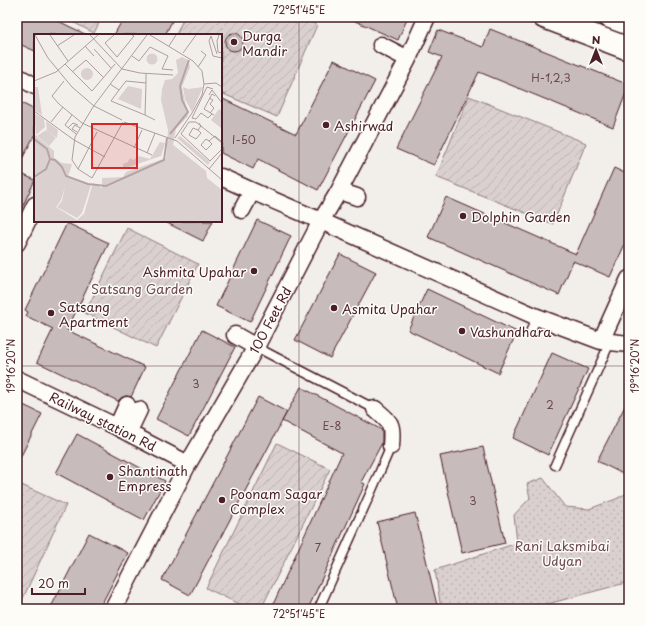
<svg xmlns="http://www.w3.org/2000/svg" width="646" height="626" viewBox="0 0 646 626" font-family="'Playpen Sans',sans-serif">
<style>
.park{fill:url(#park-dots);stroke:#92787d}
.garden{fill:url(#garden-furrows);stroke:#92787d}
.building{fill:#c8bbbb;stroke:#4a1f2b}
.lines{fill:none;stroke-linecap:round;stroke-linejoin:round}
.lane-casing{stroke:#4a1f2b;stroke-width:11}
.street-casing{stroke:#4a1f2b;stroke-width:19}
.secondary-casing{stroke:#4a1f2b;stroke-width:25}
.lane{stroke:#fdfcf7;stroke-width:8}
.street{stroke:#fdfcf7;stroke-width:16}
.secondary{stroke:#fdfcf7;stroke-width:22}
.ticks{fill:none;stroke:#4a1f2b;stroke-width:1;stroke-opacity:0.45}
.poi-dot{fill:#4a1f2b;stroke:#fdfcf7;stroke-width:1.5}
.labels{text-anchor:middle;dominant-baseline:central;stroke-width:3;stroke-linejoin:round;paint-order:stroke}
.number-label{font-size:11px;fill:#6a464f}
.poi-label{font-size:13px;fill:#4a1f2b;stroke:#fdfcf7;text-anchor:start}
.park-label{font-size:13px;fill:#6e4b54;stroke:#fdfcf7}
.street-label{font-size:13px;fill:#4a1f2b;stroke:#fdfcf7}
.inset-river{fill:none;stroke:#b7a5a6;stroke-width:2}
.inset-road{fill:none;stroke:#af9c9e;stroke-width:1}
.view{fill:#d62828;fill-opacity:0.15;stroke:#d62828;stroke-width:2}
.inset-edge{fill:none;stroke:#4a1f2b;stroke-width:2}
.neatline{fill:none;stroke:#4a1f2b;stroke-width:1.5}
.ticks-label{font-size:10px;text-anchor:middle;fill:#4a1f2b}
</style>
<defs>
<pattern id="park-dots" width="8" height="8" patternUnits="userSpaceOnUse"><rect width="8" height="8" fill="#d9d0cf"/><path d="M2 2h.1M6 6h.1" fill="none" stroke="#bcb2b2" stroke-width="1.8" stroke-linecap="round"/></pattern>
<pattern id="garden-furrows" width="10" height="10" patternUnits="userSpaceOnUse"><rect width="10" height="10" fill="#d9d0cf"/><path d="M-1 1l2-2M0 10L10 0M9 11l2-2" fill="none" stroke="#bcb2b2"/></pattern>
</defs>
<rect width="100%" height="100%" fill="#f2efeb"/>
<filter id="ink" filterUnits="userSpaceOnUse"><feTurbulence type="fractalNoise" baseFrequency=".025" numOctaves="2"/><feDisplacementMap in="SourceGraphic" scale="8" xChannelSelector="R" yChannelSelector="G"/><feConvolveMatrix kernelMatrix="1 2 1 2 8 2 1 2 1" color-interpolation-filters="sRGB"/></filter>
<g filter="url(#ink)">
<path class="park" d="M543,478l22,29 24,2 27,-10 13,-7v90l-100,27h-88l-6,-39 82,-27 -3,-28 16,-17 -3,-14z"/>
<path class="garden" d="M63,17h39l-8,16z
M184,17h117l16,8 -40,92 -56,-24v-58h-45z
M469,96l117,47 -33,81 -117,-47z
M127,228l71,36 -42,84 -71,-35z
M277,443l53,26 -69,140h-12l-43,-21z
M17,483l49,22 -48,104h-1z"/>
<path class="building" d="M17,17h33l37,18h-52v16l-18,-8z
M124,17h50l-9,18h-51z
M346,17h62l-10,23z
M490,29l139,56 -16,42 -134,-55 -45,93 -38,-16 46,-92 -13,-5 9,-22 45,17z
M225 42a9 9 0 1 1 18 0a9 9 0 1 1-18 0Z
M334,60l41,21 -57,109 -60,-31 -5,10 -32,-16v-55l75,36z
M17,101l18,9v24l-18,35z
M614,168l15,7v60l-19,42 -37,-16 -14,34 -131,-58 18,-40 130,57z
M17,172l18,8 -18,38z
M257,220l34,16 -41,86 -34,-16z
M163,221h50l-10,20z
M67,223l42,20 -42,87 78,37 -14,30 -5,-1 -5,2 -3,3 -81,-39 16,-33 -27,-13 2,-4 -3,-2z
M340,254l36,18 -46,86 -35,-18z
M427,289l90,43 -19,41 -90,-43z
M202,330l33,17 -46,89 -33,-17z
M552,353l36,16 -40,86 -35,-17z
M301,387l81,43v13l-21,39 4,2 -57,125h-37l71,-156 -60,-32z
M258,397l29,15 -97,183 -28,-15z
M629,398v79l-32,-16z
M17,402l25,12 -25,50z
M77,434l88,47 -21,39 -88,-47z
M483,447l22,96 -43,10 -22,-97z
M415,513l22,92 -18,4h-21l-21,-87z
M89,533l39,20 -29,56h-49z"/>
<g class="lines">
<g class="lane-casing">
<path id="lane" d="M531,330l6,-13
M256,347l119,62
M555,465l55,-123
M319,608l52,-116 20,-46"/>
</g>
<g class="street-casing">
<path id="street" d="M381,45l27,14
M17,76l18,10
M221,177l31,14 69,30 216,96 64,24 28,3
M339,191l18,6
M242,210l10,-19
M17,243l18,-38
M235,335l21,12
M601,341l28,-62
M17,379l100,48 71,37
M375,409c16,14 18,14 16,37
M117,427l10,-22
M128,433l11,-23
M113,609l75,-145 68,-117 65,-126 18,-30 69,-132 19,-42"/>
</g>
<g class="secondary-casing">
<path id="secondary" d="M544,17l85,32
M610,17l19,7"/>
</g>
<use href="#lane" class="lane"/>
<use href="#street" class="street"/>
<use href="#secondary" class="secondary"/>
</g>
</g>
<path class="ticks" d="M299,17v592M17,366h612"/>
<g class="poi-dot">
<circle cx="234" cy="42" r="4"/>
<circle cx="326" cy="125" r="4"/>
<circle cx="463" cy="216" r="4"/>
<circle cx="254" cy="271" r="4"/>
<circle cx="334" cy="308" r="4"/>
<circle cx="51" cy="313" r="4"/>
<circle cx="462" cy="331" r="4"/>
<circle cx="110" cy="477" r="4"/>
<circle cx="222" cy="500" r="4"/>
</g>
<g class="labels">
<g class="number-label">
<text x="551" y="77">H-1,2,3</text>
<text x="244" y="139">I-50</text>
<text x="196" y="383">3</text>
<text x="550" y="404">2</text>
<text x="332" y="425">E-8</text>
<text x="473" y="500">3</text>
<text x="318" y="547">7</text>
</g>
<g class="poi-label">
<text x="242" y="35">Durga<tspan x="242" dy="15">Mandir</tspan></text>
<text x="334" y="125">Ashirwad</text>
<text x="471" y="216">Dolphin Garden</text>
<text x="246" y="271" text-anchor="end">Ashmita Upahar</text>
<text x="59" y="306">Satsang<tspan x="59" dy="15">Apartment</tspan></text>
<text x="342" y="308">Asmita Upahar</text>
<text x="470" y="331">Vashundhara</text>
<text x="118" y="470">Shantinath<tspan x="118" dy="15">Empress</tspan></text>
<text x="230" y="493">Poonam Sagar<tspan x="230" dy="15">Complex</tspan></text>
</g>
<g class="park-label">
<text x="142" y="288">Satsang Garden</text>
<text x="562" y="545">Rani Laksmibai<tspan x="562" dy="15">Udyan</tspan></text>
</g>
<g class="street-label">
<text transform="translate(270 320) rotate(-62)">100 Feet Rd</text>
<text transform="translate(103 421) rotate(26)">Railway station Rd</text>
</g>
</g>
<g transform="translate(34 34)">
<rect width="188" height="188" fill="#f2efeb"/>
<path d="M146,102l30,26 -2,3 -31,-27zM33,143l24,8 -9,28 -5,5 -20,-11 5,-6z" fill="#d9d0cf"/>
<path d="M149,53l5,2 15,-2 -11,25 -7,-13z" fill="#d9d0cf"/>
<path d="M148,23l6,3 2,7 -8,20 6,29 -12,13 -3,16 33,26 1,7 15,12v31h-188v-87l20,17v7l8,5 10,1 -11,36 -5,7 21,13 7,-6 9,-31 9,5v-10l21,-1 3,-5 40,-14 2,-28 -7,-30 1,-11 3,-9 7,-1 6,-6 -2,-13z" fill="#d9d0cf"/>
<path d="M0,79l10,6 1,8 -9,8zM12,96l10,8 -7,8 -12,-10z" fill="#d9d0cf"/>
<path d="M112.5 25a5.5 5.5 0 1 1 11 0a5.5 5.5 0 1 1-11 0ZM47 40a6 6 0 1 1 12 0a6 6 0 1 1-12 0ZM94,52l14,3 -1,20 -23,-10zM0,53h4l4,28 -8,-5zM185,75l3,2 -1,17 -10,-8zM12,87l12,9 -1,8 -10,-7zM126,108l5,1 -4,13 -38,13v-5l5,-2 2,-4 3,2 6,-4 11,3z" fill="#d9d0cf"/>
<path class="inset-river" d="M136,100l18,-22 -6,-12 -2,-14 9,-26M0,105l13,10 3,10 -4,10 -12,8M16,125l5,1 7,7 4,9 22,8 18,2 58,-26 3,-22"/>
<path class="inset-road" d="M1,1l13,23 24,29 22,19 28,14M16,1l18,26M56,1l32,34 18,4 33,2M80,1l-9,8 12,14 17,-21 -2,-1M116,1l43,26 9,10 2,13 12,-1 6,4M185,1l-2,6 1,11 4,1M23,12l17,-11M51,12l9,10M135,12l7,-11M60,15l17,19M149,19l13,-18M183,20l-6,-18 -2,5 4,15 9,2M98,22l7,5 11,-14 18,9 -6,13 11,1M31,30l27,27 23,-27M164,33l8,-12 -5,-4M38,38l14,-12 17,17M0,47l22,-9 42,-37M30,47l-12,15 7,8 23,19 70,32M112,49l-1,32 10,5M76,50l9,6 7,-9 20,2v-9M85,56l-8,11 34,14M175,61l3,-5 10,13M175,64l4,2 -3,4 4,4 -4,5M0,77l40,29 31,17M178,80l-4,4 -7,-5 -5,6 -4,-1 15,-31 6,2M38,81l-7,10 11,9M180,81l-10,-6 8,-15 3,2M17,88l12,-15M89,88l-31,56 -14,-9 -6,-9 3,-23 18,-30 54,-72M90,88l53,19 45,39M34,94l5,-5 5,2M164,96l3,3 -5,6 -7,-4 4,-7 5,2 3,-4 -2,-3M43,98l-5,-3 3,-4 5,3M141,104l17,-25 10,-18 2,-11M175,107l3,3 -6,6 -5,-5 5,-6 3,2 6,-5 7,6M188,109l-26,-21h-7l-8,12 29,27 12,-12M100,114l8,-18M113,119l8,-20M44,135l19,-37M175,135l13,-16"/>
<path class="view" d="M58,90h45v44h-45z"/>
<rect width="188" height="188" class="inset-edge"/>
</g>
<rect width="646" height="626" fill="none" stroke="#fdfcf7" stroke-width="44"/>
<g transform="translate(596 50)" stroke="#fdfcf7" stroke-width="3" paint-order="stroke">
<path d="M0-3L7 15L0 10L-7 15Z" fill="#4a1f2b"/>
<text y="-6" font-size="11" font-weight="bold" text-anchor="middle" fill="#4a1f2b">N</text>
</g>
<path d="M32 588v6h53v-6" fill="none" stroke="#4a1f2b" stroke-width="2"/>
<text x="38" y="588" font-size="12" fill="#4a1f2b" stroke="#fdfcf7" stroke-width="3" paint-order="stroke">20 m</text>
<rect x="22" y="22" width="602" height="582" class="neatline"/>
<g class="ticks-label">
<text x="299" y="14">72°51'45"E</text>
<text transform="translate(11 366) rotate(-90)" y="4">19°16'20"N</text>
<text transform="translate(635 366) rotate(-90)" y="4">19°16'20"N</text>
<text x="299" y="618">72°51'45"E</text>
</g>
</svg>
